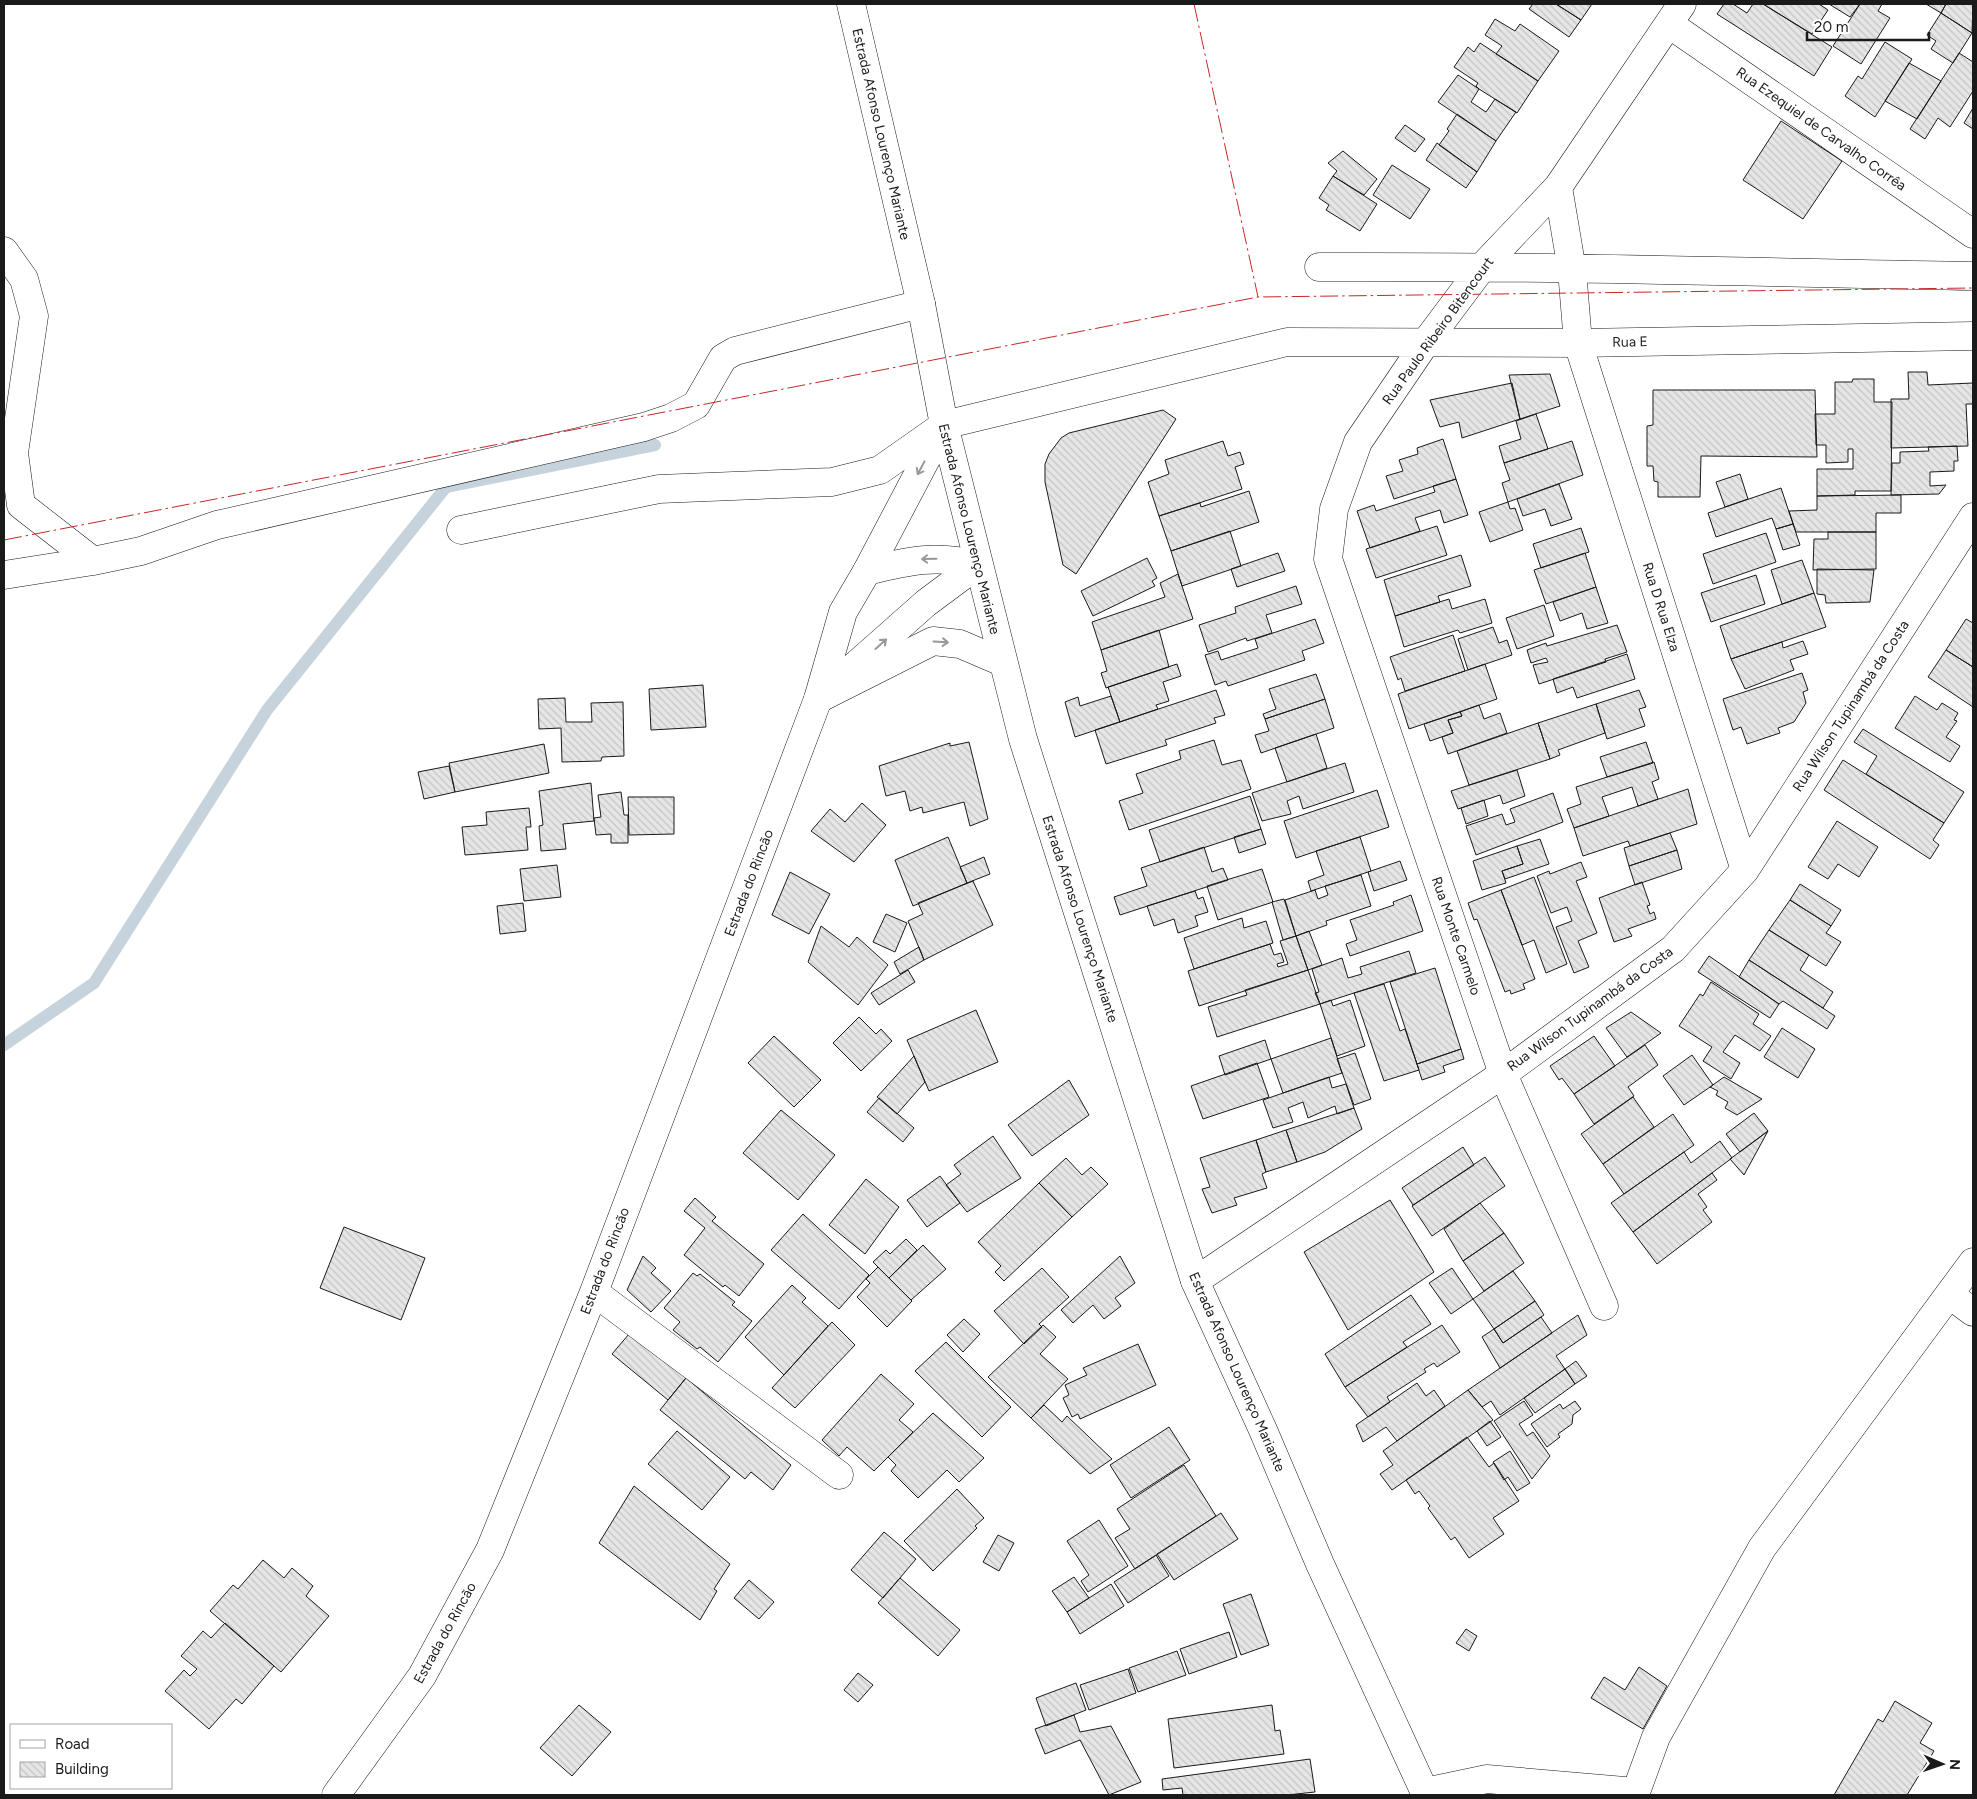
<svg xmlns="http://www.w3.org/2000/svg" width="1977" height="1799" viewBox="0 0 1977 1799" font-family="Figtree,sans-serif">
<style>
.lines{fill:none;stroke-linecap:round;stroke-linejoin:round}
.stream{stroke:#c6d2dc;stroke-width:12}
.building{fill:url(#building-back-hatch);stroke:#1a1a1a}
.minor-casing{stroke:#1a1a1a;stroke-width:29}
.major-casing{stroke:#1a1a1a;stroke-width:29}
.minor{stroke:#fff;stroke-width:28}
.major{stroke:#fff;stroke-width:28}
.power{stroke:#c62828;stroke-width:1;stroke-dasharray:18 4 2.5 4;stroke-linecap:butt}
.oneway{stroke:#989898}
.labels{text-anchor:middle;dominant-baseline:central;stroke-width:4;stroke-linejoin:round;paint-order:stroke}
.street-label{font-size:14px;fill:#1a1a1a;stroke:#fff}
</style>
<defs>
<pattern id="building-back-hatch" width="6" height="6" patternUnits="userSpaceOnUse" patternTransform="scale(1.25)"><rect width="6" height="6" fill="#e6e6e6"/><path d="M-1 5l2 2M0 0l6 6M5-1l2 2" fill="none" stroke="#c5c5c5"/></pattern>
</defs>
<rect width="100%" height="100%" fill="#fff"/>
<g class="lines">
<path class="stream" d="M4,1045l90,-62 173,-273 179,-223 209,-42"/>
</g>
<path class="building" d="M1533,4h23l25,16 -12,17 -40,-28z
M1556,4h36l-11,16z
M1724,4h9l14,9 6,-9h10l69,43 -18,29 -97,-62z
M1763,4h56l9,6 -16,24z
M1829,4h31l-10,13z
M1860,4h22l-4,7 12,7 -29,46 -28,-18z
M1926,4h20l-5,9z
M1946,4h27l-1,29 -31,-20z
M1941,13l31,20 -19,30 -22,-14 5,-8 -9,-6z
M1495,19l20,12 5,-7 39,27 -21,30 -42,-27 6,-8 -17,-11z
M1885,42l27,17 -37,58 -30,-21 13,-20 4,3z
M1480,43l58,38 -21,32 -38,-24 -3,-3 2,-3 -24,-16 14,-20 6,5z
M1959,53l14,9v29l-23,36 -12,-9 -13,21 -15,-10z
M1909,63l32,18 -24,38 -32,-18z
M1458,75l21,14 -8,13 15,10 9,-13 21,13 -20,29 -58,-39z
M1973,108v21l-9,-6z
M1457,114l39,27 -19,31 -38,-27 10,-14 -2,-2z
M1781,121l61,40 -39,58 -60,-39z
M1405,125l20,14 -10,13 -20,-14z
M1437,143l40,29 -11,16 -40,-28z
M1343,151l34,28 -13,16 -31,-19 4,-5 -9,-8z
M1392,165l38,24 -20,30 -37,-24z
M1333,176l44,28 -17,27 -34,-21 3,-5 -10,-7z
M1908,372h19l1,13 45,-2v21h-7l2,42 -77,2v-49h18z
M1550,374l10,32 -40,13 -11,-44z
M1853,379h21v23h18l-1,89h-36v4l-38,1v-27h36v-20h-5v13l-22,1v-18h-10l-1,-31h20v-32h17z
M1512,383l8,36 -58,19 -3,-16 -19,5 -10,-27z
M1653,390h162l2,67 -116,-1 -1,41h-42v-15l-4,-1 -1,-15h-6v-40l6,-1z
M1163,410l13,9 -100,155 -13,-9 -18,-83v-18l4,-10 12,-16 8,-5z
M1536,414l12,35 -44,14 -5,-17 22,-7 -5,-18z
M1443,439l13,40 -62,20 -8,-23 17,-5 -4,-11 19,-6 -1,-6z
M1223,441l5,15 12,-4 4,12 -9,3 7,22 -83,27 -11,-34 21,-8 -4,-14z
M1572,441l11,34 -75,27 -6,-19 8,-3 -6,-17z
M1957,446l1,15h-4v10l-24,1v14l16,-1 -7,9 -48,1 1,-32h8v-11l29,-1 -1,-4z
M1740,474l8,25 -23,8 -9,-25z
M1456,479l12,36 -24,8 -4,-13 -25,8 5,13 -50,17 -13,-37 17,-6 2,6 59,-19 -2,-6z
M1559,484l13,35 -21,7 -6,-17 -22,7 -6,-17z
M1781,488l12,36 -17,5 -4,-11 -56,19 -8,-24z
M1249,491l10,31 -88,29 -12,-35 41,-13 1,4z
M1901,495v18h-25v19h-80l-7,-21 28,-1v-14z
M1508,502l2,7 5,-1 8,22 -33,12 -11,-30z
M1793,524l7,21 -17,5 -7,-21z
M1437,526l10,29 -71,23 -10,-29z
M1581,528l8,24 -48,16 -8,-24z
M1230,531l11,35 -59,20 -11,-35z
M1828,532h48v37l-63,1 1,-31h14z
M1766,533l10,29 -63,22 -10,-30z
M1278,553l7,18 -48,16 -6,-18z
M1585,553l11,34 -50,17 -12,-34z
M1461,555l10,31 -33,10 2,6 -45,14 -11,-36z
M1147,558l10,20 -5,3 3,5 -62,30 -12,-25z
M1802,560l12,33 -32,11 -11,-34z
M1817,569l57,1 -4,32 -44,1 -1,-8 -8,-1z
M1178,574l15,45 -92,31 -9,-28 73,-25 -5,-14z
M1756,575l9,29 -54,18 -10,-29z
M1296,586l6,18 -36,11 6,18 -25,8 -1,-3 -38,14 -9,-27 37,-12 -1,-6z
M1596,587l12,36 -21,6 -5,-16 -22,8 -7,-19z
M1814,593l12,34 -95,32 -11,-33z
M1449,599l3,10 33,-10 7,24 -32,10 -2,-3 -54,17 -9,-31z
M1544,605l10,31 -37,13 -11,-31z
M1315,619l9,24 -22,8 3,9 -77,26 -2,-5 -11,4 -10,-30 13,-4 3,9 37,-12 -3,-9z
M1966,619l7,4v44l-27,-17z
M1617,625l10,27 -22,7 1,3 -67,22 -6,-19 15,-3 -2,-4 -15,5 -4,-13 19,-7 1,3z
M1493,627l6,16 8,-3 5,15 -44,15 -10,-31z
M1159,630l10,37 -63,21 -5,-15 6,-2 -6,-21z
M1453,635l12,36 -60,20 -4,-13 -3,2 -8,-23z
M1803,641l5,13 -18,6 4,10 -49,19 -14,-30 51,-17 1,6z
M1946,650l27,17v40l-45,-30z
M1627,654l8,25 -58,19 -4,-11 -16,6 -4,-14z
M1177,664l4,12 -18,6 6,19 -13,4 2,4 -38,13 -12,-35z
M1485,664l12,35 -88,30 -11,-35z
M1802,673l6,17 -5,2 3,11 -12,19 -16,6 2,5 -33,11 -6,-17 -8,3 -10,-31z
M1316,674l9,25 -60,20 -2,-5 13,-5 -7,-20z
M703,685l3,42 -55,3 -2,-41z
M1216,690l9,25 -11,3 2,5 -51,17 2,5 -61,19 -11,-34z
M1639,690l7,17 -7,2 6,17 -38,13 -11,-35z
M1111,696l9,26 -45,15 -10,-35 13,-5 2,9z
M1915,696l22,14 5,-7 16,10 -4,7 3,1 -11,16 14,9 -10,16 -55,-34z
M565,698l1,24h26l-1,-19 32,-1 1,54 -22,1 -1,4 -39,1 -1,-34 -22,1 -1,-30z
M1325,699l9,29 -73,25 -6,-18 14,-4 -4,-12z
M1596,704l9,29 -47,17 2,5 -10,4 -12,-36z
M1479,705l5,14 16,-6 7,20 -59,21 -6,-17 11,-4 -5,-13 14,-4 -2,-4z
M1460,712l2,4 -14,4 5,13 -23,8 -6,-17z
M1538,723l12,36 -81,26 -12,-34z
M1863,729l101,63 -20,31 -78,-49 11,-18 -23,-14z
M1316,734l11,34 -40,14 -12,-34z
M1214,740l8,25 19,-5 10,29 -122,41 -10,-29 24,-8 -7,-19 45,-15 -2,-8z
M969,742l19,77 -18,7 -6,-24 -41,11 -1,-6 -12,4 -5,-20 -19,5 -7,-30 71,-23v3z
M1646,742l7,21 -46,14 -7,-20z
M544,744l5,29 -94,19 -6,-29z
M1843,760l101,63 -11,17 6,5 -9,14 -106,-69z
M1654,762l5,17 -7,3 6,17 -20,7 -6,-19 -30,10 7,19 -35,12 -7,-19 14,-5 -5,-17z
M1345,763l9,29 -51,17 -4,-13 -12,5 4,13 -29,7 -10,-28z
M449,766l6,26 -31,7 -6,-27z
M1517,770l8,26 -22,8 -3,-9 -42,14 -7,-18z
M591,783l3,38 -31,3 3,25 -25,2 -2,-25 4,-1 -4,-34z
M1688,789l9,35 -67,22 -2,-5 -45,15 -9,-28z
M1377,790l12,37 -93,31 -12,-37z
M621,792l3,23h4v28h-17v-9l-15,1 -2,-17 7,-1 -3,-22z
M1553,793l10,29 -87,33 -10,-29 36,-12 4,11 9,-3 -5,-13z
M1250,796l11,33 -101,33 -11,-32z
M628,797h46v37l-45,1z
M1484,800l4,16 -22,8 -5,-16z
M862,803l24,22 -32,37 -43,-31 19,-22 15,13z
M529,808l2,19h-5l2,23 -63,5 -3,-28 25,-2 -1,-13z
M1837,821l41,26 -19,30 -21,-13 -10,15 -20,-12z
M1261,829l5,15 -27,9 -5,-16z
M1670,833l7,17 -48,16 -5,-18z
M948,837l19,46 -54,23 -18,-46z
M1360,837l11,34 -60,20 -3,-10 16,-6 -8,-24z
M1540,839l9,25 -44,15 -3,-8 21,-7 -6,-18z
M1517,846l6,18 -21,7 4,12 -24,7 -9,-29z
M1204,847l8,25 11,-4 5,12 -108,35 -6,-18 33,-11 -6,-18z
M1677,850l5,19 -47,16 -6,-19z
M984,857l6,17 -23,9 -7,-16z
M1400,861l7,19 -33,11 -6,-19z
M1581,862l6,15 -11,4 21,52 -19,8 11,26 -15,6 -18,-46 16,-6 -5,-14 -16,6 -14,-37 12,-5 1,3z
M557,865l4,32 -37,4 -4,-32z
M1262,869l11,33 -55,18 -11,-34z
M790,872l40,22 -21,40 -37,-19z
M1361,875l10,31 -45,15 1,4 -31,11 -11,-36 30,-10 3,9 10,-4 -3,-9z
M1534,877l33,87 -21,9 -12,-33 -12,5 -21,-55z
M973,881l20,44 -69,35 -16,-39 15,-7 -5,-11z
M1642,882l8,23 -3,1 3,8 4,-2 2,7 -28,10 4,7 -18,6 -15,-44z
M1800,884l41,26 -10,16 -41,-26z
M1501,890l34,89 -12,5 2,5 -14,5 -1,-4 -5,2 -28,-73 -3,1 -6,-17z
M1195,891l3,8 5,-2 5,15 -13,4 3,10 -20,7 -4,-14 -20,7 -7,-20z
M1411,895l12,36 -73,25 -4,-12 11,-4 -7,-20 44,-15 -1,-3z
M1284,899l12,37 -13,4 -11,-38z
M1790,900l41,26 -5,7 15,9 -15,24 -57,-36z
M523,903l3,28 -26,3 -3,-28z
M886,914l21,9 -12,29 -22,-10z
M1242,918l2,10 22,-7 7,22 -79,26 -10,-31z
M821,926l28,21 8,-10 31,28 -30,40 -50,-43z
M1769,930l40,25 -9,15 33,22 -10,16 -74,-48z
M1309,931l13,34 -14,5 -12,-34z
M1296,936l12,34 -109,36 -11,-35 82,-27 4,11 7,-2 3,9 -7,2 1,3 10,-3 -8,-23z
M919,947l5,13 -24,14 -6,-12z
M1409,951l7,22 -96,31 -5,-11 4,-1 -7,-23 30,-11 6,20 14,-4 -2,-7z
M1709,956l70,48 -9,14 -72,-46z
M1749,960l86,56 -8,13 -44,-28 -4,3 -40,-27z
M1435,968l26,81 -44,15 -27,-82z
M908,970l7,12 -36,23 -8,-12z
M1308,970l12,34 -103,33 -9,-30 39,-12 -2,-5z
M1711,982l48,32 -6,10 18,12 -11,15 -25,-16 -12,17 17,11 -9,16 -28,-18 9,-14 -33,-21 21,-32 3,2z
M1384,984l16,47 5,-2 14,41 -35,11 -30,-88z
M1331,1000l2,6 17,-6 15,46 -28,10 -17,-52z
M976,1010l22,52 -69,29 -22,-51z
M1631,1012l30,21 -34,24 -21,-29z
M859,1017l17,17 5,-5 11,12 -31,30 -28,-28z
M1782,1028l33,21 -17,29 -34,-21z
M774,1036l47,44 -27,27 -46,-44z
M1594,1036l21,30 -41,28 -12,-16 -3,2 -9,-14z
M1331,1038l11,35 -59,20 -12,-34z
M1265,1040l6,19 -46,16 -6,-19z
M1645,1045l13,20 -30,22 6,9 -40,28 -20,-30z
M1461,1049l3,10 -21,7 2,6 -23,8 -5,-16z
M1355,1053l16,46 -17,6 -17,-46z
M1692,1055l21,30 -29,20 -21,-29z
M914,1056l11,26 -28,32 -20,-17z
M1257,1063l12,34 -66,22 -12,-33z
M1329,1077l3,11 14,-4 8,24 -17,6 -2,-8 -27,12 -5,-16 -15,6 5,14 -20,6 -10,-28z
M1724,1077l38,22 -25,16 -12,-7 3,-6 -12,-7 2,-4 -8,-4z
M1069,1080l20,35 -57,41 -24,-31z
M1633,1097l21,30 -51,37 -22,-30z
M879,1098l35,30 -11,14 -36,-30z
M1354,1108l8,21 -37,23 -28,10 -11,-32z
M781,1110l54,45 -37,45 -55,-47z
M1754,1113l14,18 -28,21 -14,-18z
M1673,1114l21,31 -70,49 -21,-30z
M1286,1130l11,32 -31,10 -10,-32z
M1768,1131l-24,44 -14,-16z
M993,1136l28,42 -54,34 -21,-27 15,-11 -7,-9z
M1256,1140l10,32 -4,2 5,14 -33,10 3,7 -25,8 -10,-24 8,-2 -10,-29z
M1720,1141l12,17 -99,74 -22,-29 73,-51 7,11z
M1463,1147l11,18 -61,40 -11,-17z
M1485,1157l20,29 -73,50 -20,-30z
M1066,1158l16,17 9,-8 17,17 -36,33 -33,-34z
M1712,1173l5,7 -19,14 9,13 -4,3 9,12 -55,42 -24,-32z
M940,1176l20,27 -33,24 -20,-27z
M866,1179l33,28 -34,47 -36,-29z
M1039,1183l33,34 -68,64 -9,-9 6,-6 -23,-24z
M695,1198l21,19 -4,4 52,43 -25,32 -14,-11 -2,2 -39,-32 21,-27 -21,-17z
M1390,1200l44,72 -86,58 -44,-78z
M1480,1203l24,30 -41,28 -19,-32z
M803,1214l66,61 -30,34 -68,-59z
M344,1227l81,31 -24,62 -81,-32z
M1504,1233l20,30 -40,28 -21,-30z
M906,1239l11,11 -28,28 -16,-16 13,-12 4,4z
M923,1245l23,24 -35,31 -22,-22z
M643,1256l13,12 -5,5 20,18 -20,21 -24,-22z
M1120,1256l15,27 -20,15 6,8 -17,13 -11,-14 -20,18 -12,-13z
M878,1267l34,34 -25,26 -30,-30 13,-14 -4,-4z
M1042,1268l27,29 -30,27 3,3 -18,17 -30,-33z
M1452,1268l21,31 -22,15 -22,-31z
M1513,1271l22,30 -41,28 -21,-30z
M693,1273l4,3 3,-2 35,28 -3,3 20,16 -34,41 -18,-15 -3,2 -24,-19 7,-8 -16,-14z
M792,1285l14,13 -4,4 26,24 -44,49 -39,-38z
M1411,1295l20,29 -28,18 4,5 -62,40 -20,-33z
M1535,1301l9,14 -41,28 -9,-14z
M1578,1315l9,20 -31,21 9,13 -65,46 -9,-14 -9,6 -14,-17z
M1541,1317l11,16 -52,35 -18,-31 12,-8 9,14z
M964,1319l16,15 -17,18 -16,-17z
M832,1322l23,23 -60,63 -23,-20z
M1043,1325l13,12 -16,17 28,25 -37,39 -43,-41z
M1442,1325l18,27 -23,15 -3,-4 -10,6 2,3 -39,25 3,5 -22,15 -23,-30z
M635,1327l55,46 -22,27 -56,-46z
M946,1342l65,65 -29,30 -67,-66z
M1138,1344l18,41 -76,34 -2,-5 -6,3 -9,-19 6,-3 -4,-10 22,-10 -4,-7z
M1576,1361l11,15 -12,8 -10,-15z
M1565,1369l10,15 -40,29 -11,-15z
M881,1374l33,30 -15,16 14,12 -39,39 -27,-24 -8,9 -17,-16z
M686,1378l105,87 -18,25 -22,-18 -6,7 -85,-69z
M1417,1383l9,13 8,-6 11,16 -48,35 -11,-14 -23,15 -7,-17z
M1468,1390l25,30 -101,70 -12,-16 13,-9 -10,-14z
M1524,1401l9,14 -14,9 8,12 6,-4 17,24 -18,23 -38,-58z
M1575,1401l6,8 -8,6 -1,9 -14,10 2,3 -13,10 -16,-23 29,-20 3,5z
M1044,1405l18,17 5,-6 45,43 -22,15 -59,-56z
M933,1413l51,45 -25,24 -12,-12 -29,28 -27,-27 5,-6 -8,-8z
M1490,1421l11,16 -14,9 -10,-15z
M1169,1427l21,33 -59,38 -21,-33z
M677,1431l53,46 -28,33 -54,-46z
M1467,1437l22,30 5,-4 25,38 -26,17 11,16 -35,24 -14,-21 -4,3 -23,-32 2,-2 -11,-15 -4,3 -9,-14z
M1510,1451l20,32 -13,8 -9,-14 -4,3 -11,-18z
M1184,1465l32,51 -81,53 -20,-31 15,-9 -13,-20z
M634,1486l96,78 -16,25 3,2 -17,29 -101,-77z
M957,1489l27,29 -9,8 2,2 -44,43 -29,-30z
M1221,1513l17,26 -64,41 -17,-26z
M1099,1520l29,46 -40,26 -7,-11 8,-6 -22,-34z
M884,1532l32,27 -33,39 -32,-28z
M998,1535l16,8 -15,28 -16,-9z
M1156,1555l13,21 -41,27 -14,-21z
M263,1560l21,18 8,-10 21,18 -7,10 23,20 -48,56 -71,-61 23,-26 5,4z
M1074,1577l15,21 -22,14 -15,-21z
M900,1578l60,52 -22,26 -60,-53z
M749,1580l25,22 -15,17 -25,-21z
M1111,1584l13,22 -44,28 -13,-22z
M1251,1594l18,51 -28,10 -18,-51z
M225,1623l49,43 -32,38 -6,-5 -27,30 -44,-38 19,-21 6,6 7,-7 -16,-13 22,-25 8,7z
M1466,1629l11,7 -8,15 -13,-8z
M1229,1632l8,25 -48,17 -9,-25z
M1177,1651l9,24 -48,17 -9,-24z
M1639,1667l28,19 -24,43 -52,-31 13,-21 21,13z
M1128,1669l8,24 -47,17 -9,-25z
M858,1673l15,12 -15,17 -14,-12z
M1076,1683l10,27 -40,16 -10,-28z
M1895,1701l37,22 -12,20 14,8 -27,44h-73l44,-76 5,3z
M579,1705l32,27 -39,44 -32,-28z
M1272,1705l3,26 5,-1 4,24 -110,14 -6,-49z
M1074,1715l6,17 31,-6 30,56 -32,13 -29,-55 -35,14 -10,-25z
M1310,1759l5,33 -28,3h-104l-1,-7 -19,2 -1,-11z"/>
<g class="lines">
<g class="minor-casing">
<path id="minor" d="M1669,24l304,210
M1558,187l14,83 6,73 167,527
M4,251l20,28 10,37 -20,137 7,52 72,56 48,-10 76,-26 427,-98 27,-9 25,-13 27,-47 12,-7 186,-47
M1319,267c218,-1 436,5 654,9
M461,530l198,-41 173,-7 48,-12 64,-45 343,-83 291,1 395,-7
M4,575l89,-14
M830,688l96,-85 51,-38
M1195,1281l308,-207 170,-125 72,-79 228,-353
M594,1292l245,183
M1950,1295l23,17
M1604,1306l-101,-232 -175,-515 6,-50 24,-67 68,-100 57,-76 75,-79 124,-183
M1425,1792l62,-13 149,13 20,-55 106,-189 211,-286
M336,1795l86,-119 68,-126 104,-258 224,-593 25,-87 24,-41c41,-10 69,-17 110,-6"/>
</g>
<g class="major-casing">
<path id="major" d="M851,4l70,300 23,121 79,314 172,542 68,149 57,134 106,231
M867,571l77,-146
M818,699l115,-58 27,3 42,18"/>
</g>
<use href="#minor" class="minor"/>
<use href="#major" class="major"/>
<path class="power" d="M1194,4l64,293
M4,540l1254,-243 715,-9"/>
</g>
<defs><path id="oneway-shaft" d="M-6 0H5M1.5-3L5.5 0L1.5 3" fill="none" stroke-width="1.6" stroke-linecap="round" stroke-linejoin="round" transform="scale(1.25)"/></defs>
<g class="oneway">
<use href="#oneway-shaft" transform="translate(921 468) rotate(118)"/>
<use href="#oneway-shaft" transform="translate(929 559) rotate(179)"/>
<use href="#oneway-shaft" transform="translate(941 642) rotate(3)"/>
<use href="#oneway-shaft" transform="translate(881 644) rotate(-42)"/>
</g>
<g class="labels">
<g class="street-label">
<text transform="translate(1821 129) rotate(35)">Rua Ezequiel de Carvalho Corrêa</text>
<text transform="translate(881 134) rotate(77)">Estrada Afonso Lourenço Mariante</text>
<text transform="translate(1438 331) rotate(-54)">Rua Paulo Ribeiro Bitencourt</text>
<text transform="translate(1630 342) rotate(-1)">Rua E</text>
<text transform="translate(969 529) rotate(76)">Estrada Afonso Lourenço Mariante</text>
<text transform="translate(1661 607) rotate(72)">Rua D Rua Elza</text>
<text transform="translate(1851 706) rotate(-57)">Rua Wilson Tupinambá da Costa</text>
<text transform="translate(749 883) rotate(-69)">Estrada do Rincão</text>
<text transform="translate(1080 919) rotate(72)">Estrada Afonso Lourenço Mariante</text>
<text transform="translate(1456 936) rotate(71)">Rua Monte Carmelo</text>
<text transform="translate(1590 1009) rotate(-36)">Rua Wilson Tupinambá da Costa</text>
<text transform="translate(605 1261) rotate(-69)">Estrada do Rincão</text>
<text transform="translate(1237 1372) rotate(66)">Estrada Afonso Lourenço Mariante</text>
<text transform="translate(445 1633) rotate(-61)">Estrada do Rincão</text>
</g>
</g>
<rect width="1977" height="1799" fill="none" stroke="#1a1a1a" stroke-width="10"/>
<rect x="10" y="1724" width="162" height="65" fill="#ffffff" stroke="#a3a3a3"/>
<rect x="20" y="1740" width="25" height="8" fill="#ffffff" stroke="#a3a3a3"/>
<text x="55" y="1749" font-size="15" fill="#1a1a1a">Road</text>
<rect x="20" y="1762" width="25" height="15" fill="url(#building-back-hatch)" stroke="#a3a3a3"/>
<text x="55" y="1774" font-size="15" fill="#1a1a1a">Building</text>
<g transform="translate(1942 1764) rotate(92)" stroke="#ffffff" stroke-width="4" paint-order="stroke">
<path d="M0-4L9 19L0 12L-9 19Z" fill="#1a1a1a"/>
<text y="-8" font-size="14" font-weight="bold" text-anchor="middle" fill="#1a1a1a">N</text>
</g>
<path d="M1807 32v8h122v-8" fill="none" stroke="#1a1a1a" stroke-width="2.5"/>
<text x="1814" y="32" font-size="15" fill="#1a1a1a" stroke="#ffffff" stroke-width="4" paint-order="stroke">20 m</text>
</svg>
